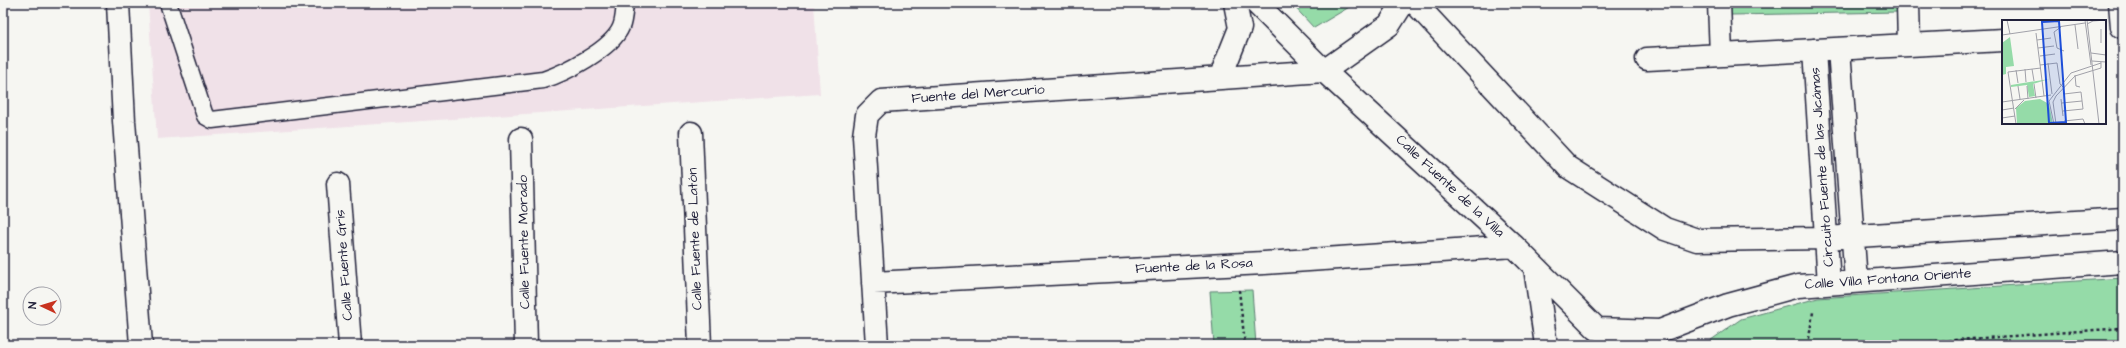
<svg xmlns="http://www.w3.org/2000/svg" width="2126" height="348" viewBox="0 0 2126 348" font-family="'Architects Daughter',sans-serif">
<style>
.built{fill:#f0e1e8}
.green{fill:#95dba8;stroke:#5c7e72}
.lines{fill:none;stroke-linecap:round;stroke-linejoin:round}
.service-casing{stroke:#22223b;stroke-width:19}
.minor-casing{stroke:#22223b;stroke-width:25}
.path{stroke:#22223b;stroke-width:2.5;stroke-dasharray:3 3;stroke-linecap:butt}
.service{stroke:#f6f6f2;stroke-width:16}
.minor{stroke:#f6f6f2;stroke-width:22}
.labels{text-anchor:middle;dominant-baseline:central;stroke-width:3.5;stroke-linejoin:round;paint-order:stroke}
.street-label{font-size:14px;fill:#22223b;stroke:#f6f6f2}
.inset-road{fill:none;stroke:#a1a1a9;stroke-width:1}
.view{fill:#1d4ed8;fill-opacity:0.15;stroke:#1d4ed8;stroke-width:2}
.inset-edge{fill:none;stroke:#22223b;stroke-width:2}
</style>
<rect width="100%" height="100%" fill="#f6f6f2"/>
<filter id="ink" filterUnits="userSpaceOnUse"><feTurbulence type="fractalNoise" baseFrequency=".025" numOctaves="2"/><feDisplacementMap in="SourceGraphic" scale="8" xChannelSelector="R" yChannelSelector="G"/><feConvolveMatrix kernelMatrix="1 2 1 2 8 2 1 2 1" color-interpolation-filters="sRGB"/></filter>
<g filter="url(#ink)">
<path class="built" d="M148,3h666l6,91 -663,45z"/>
<path class="green" d="M1291,3h61l-1,3 -37,22z
M1730,3h169v9l-168,3z
M2123,278v67h-419l37,-26 77,-21z
M1252,290l4,55h-42l-4,-54z"/>
<g class="lines">
<g class="service-casing">
<path id="service" d="M168,3l37,113 7,4 331,-40c22,-7 69,-31 78,-53 3,-7 3,-16 4,-24"/>
</g>
<g class="minor-casing">
<path id="minor" d="M118,3l6,118 17,224
M1256,3l68,68 190,175 83,83 63,2 68,-26 70,-19 325,-24
M1415,3l153,164 97,62 32,11 129,-2 297,-19
M1719,3l2,52
M1908,3l1,42
M2120,3l2,24
M1839,49l17,232
M1814,50l15,234
M1647,59l356,-19
M1220,78l20,-50 -5,-25
M691,133l9,212
M521,139l5,206
M338,184l12,161
M1535,268l11,77
M873,283l391,-20 250,-17
M877,345l-13,-209 3,-21 14,-14 443,-30 65,-46 14,-22"/>
</g>
<path class="path" d="M1239,290l6,55
M1808,345l5,-33
M1888,345l235,-17"/>
<use href="#service" class="service"/>
<use href="#minor" class="minor"/>
</g>
</g>
<g class="labels">
<g class="street-label">
<text transform="translate(978 94) rotate(-4)">Fuente del Mercurio</text>
<text transform="translate(1822 167) rotate(-94)">Circuito Fuente de las Jicámas</text>
<text transform="translate(1450 186) rotate(43)">Calle Fuente de la Villa</text>
<text transform="translate(695 239) rotate(-92)">Calle Fuente de Latón</text>
<text transform="translate(524 242) rotate(-91)">Calle Fuente Morado</text>
<text transform="translate(344 265) rotate(-94)">Calle Fuente Gris</text>
<text transform="translate(1194 266) rotate(-3)">Fuente de la Rosa</text>
<text transform="translate(1888 279) rotate(-4)">Calle Villa Fontana Oriente</text>
</g>
</g>
<g transform="translate(2002 20)">
<rect width="104" height="104" fill="#f6f6f2"/>
<path d="M8,17l4,29 -8,1v7l-4,1v-32zM47,59l-16,5 2,12 -6,1 -2,-12 -16,2v-2zM38,79l9,5 4,20h-36l-1,-16 9,-7z" fill="#95dba8"/>
<path class="inset-road" d="M5,0l3,14M83,0l6,45M85,0l12,104M85,4l6,-3 13,-1M73,5l3,24M59,7l-7,5 3,16 7,3M34,13l8,63M0,15l83,-12M35,20l14,-2M99,23v-14M36,28l16,-2M89,33l15,2M38,36l15,-2M90,41l14,1M46,43l4,31M38,45l17,-2 3,21 4,4M23,49l1,13M30,49l2,12M14,50l2,13M73,55l1,11 4,1M32,64l2,14M16,66l2,13M25,66l1,13M59,79l2,17M47,81l22,-28 30,-10M47,81l5,23M0,82l49,-7M60,83l20,-2M13,89l9,-9M0,90l12,-2M61,91l20,-2 -2,-17 -17,2M0,98l13,-2M62,101l19,-2 2,5M14,104l-8,-52 33,-4M54,104l-3,-22 3,-6 19,-20 26,-8v-6"/>
<path class="view" d="M57,1l7,101 -17,1 -7,-101z"/>
<rect width="104" height="104" class="inset-edge"/>
</g>
<rect width="2126" height="348" fill="none" stroke="#f6f6f2" stroke-width="16"/>
<rect x="8" y="8" width="2110" height="332" fill="none" stroke="#22223b" stroke-width="1.5" filter="url(#ink)"/>
<g transform="translate(42 306) rotate(274)"><circle r="19" fill="#f6f6f2" stroke="#a1a1a9"/>
<path d="M0-3L7 15L0 10L-7 15Z" fill="#c8321e"/>
<text y="-6" font-size="11" font-weight="bold" text-anchor="middle" fill="#22223b">N</text>
</g>
</svg>
